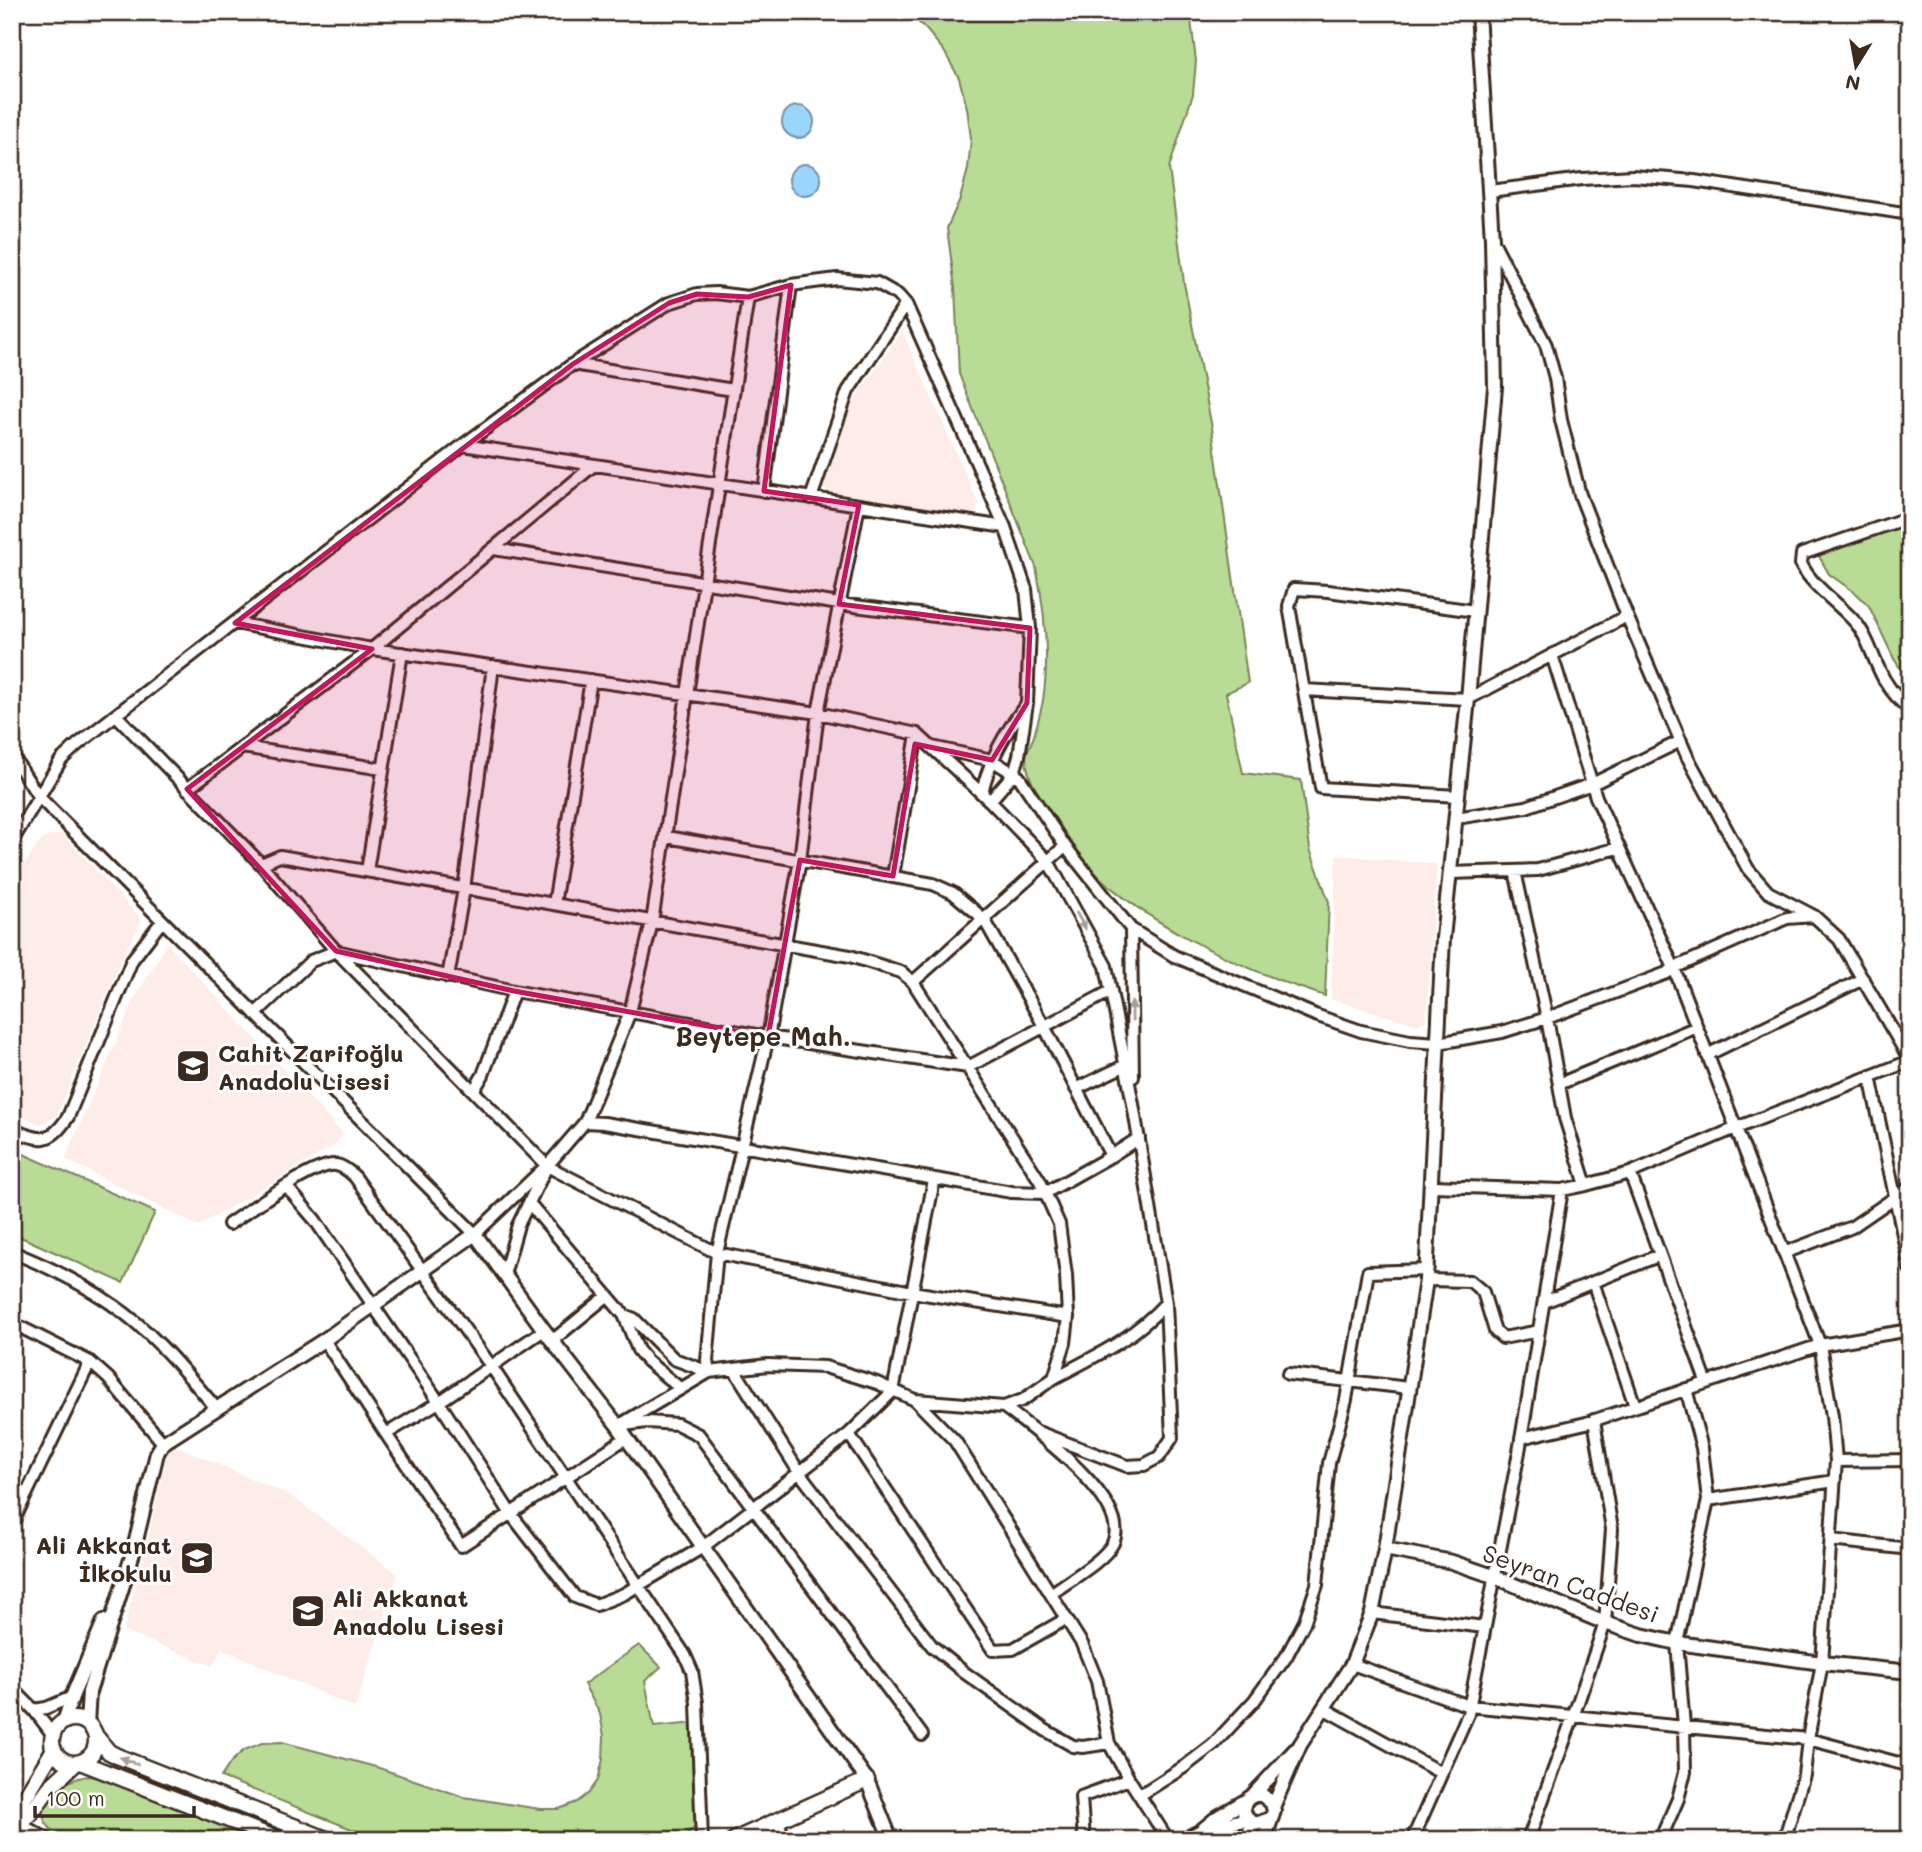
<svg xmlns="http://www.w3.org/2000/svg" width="1922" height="1852" viewBox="0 0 1922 1852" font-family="Mali,sans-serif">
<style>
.built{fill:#fdece7}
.green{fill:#b8db95;stroke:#7a825a;stroke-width:2}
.water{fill:#9ad6fb;stroke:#7491a3;stroke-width:2}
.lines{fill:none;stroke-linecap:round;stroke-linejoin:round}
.minor-casing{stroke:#3b2a1e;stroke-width:16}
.tertiary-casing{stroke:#3b2a1e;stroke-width:18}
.secondary-casing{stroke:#3b2a1e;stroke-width:19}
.minor{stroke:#fff;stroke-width:10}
.tertiary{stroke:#fff;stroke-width:12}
.secondary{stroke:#fff;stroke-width:14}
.oneway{fill:#a79f9a}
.marked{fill:#c2185b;fill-opacity:0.2;stroke:#c2185b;stroke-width:5;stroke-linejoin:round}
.labels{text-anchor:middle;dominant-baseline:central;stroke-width:6;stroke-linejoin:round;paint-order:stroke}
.poi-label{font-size:24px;font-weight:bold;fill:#3b2a1e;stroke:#fff;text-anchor:start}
.street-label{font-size:24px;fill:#3b2a1e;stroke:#fff}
.neighbourhood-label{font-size:26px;font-weight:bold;fill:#3b2a1e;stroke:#fff}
</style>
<rect width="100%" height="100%" fill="#fff"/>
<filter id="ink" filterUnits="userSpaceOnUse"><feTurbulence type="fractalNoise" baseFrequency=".0143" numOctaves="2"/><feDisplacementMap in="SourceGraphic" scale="14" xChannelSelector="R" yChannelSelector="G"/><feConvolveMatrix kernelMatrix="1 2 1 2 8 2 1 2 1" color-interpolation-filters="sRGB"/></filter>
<g filter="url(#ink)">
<path class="built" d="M902,331l77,174 -6,11 -151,-26 32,-90z
M12,777l5,8 2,25 -7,10z
M62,834l80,86 -19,35 -66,160 -16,9 -29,-12v-231l28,-39 8,-6z
M1336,855l101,9 -11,156 -8,5 -87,-26z
M167,943l176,191 -8,11 -137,81 -133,-67 70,-161z
M169,1443l122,53 107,78 -43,134 -134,-60 -8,18 -90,-35 24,-86z"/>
<path class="green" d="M907,12h283l6,49 -3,33 -24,74 15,115 28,145 36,255 -22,10 17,80 58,7 9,69 19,53 -4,94c-82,-26 -191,-75 -248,-142 -8,-9 -14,-20 -21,-30 -12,-16 -31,-48 -30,-68 1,-6 6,-14 8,-20 3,-12 7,-24 9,-36 7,-45 2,-89 -7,-133l-77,-193 -4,-86 -8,-60 13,-29 8,-30 3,-31 -4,-30 -8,-30 -15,-27 -19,-23z
M1910,519v163l-16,-23 -25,-53 -12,-12 -28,-20 -13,-23z
M12,1149l143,63 -32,71 -111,-50z
M639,1645l22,22 -16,14 9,46 40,-4 3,102 -17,15h-301l-158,-63 10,-15 13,-12 18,-7 20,-1 94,25 88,30 76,12h19l18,-7 12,-9 9,-13 5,-21 1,-23 -4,-22 -16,-30z
M89,1776l16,3 154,61h-190c-6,-4 -14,-6 -19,-12 -23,-25 16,-50 39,-52z"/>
<path class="water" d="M782 122a16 16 0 1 1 32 0a16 16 0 1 1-32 0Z
M789 180a16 16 0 1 1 32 0a16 16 0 1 1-32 0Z"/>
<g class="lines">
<g class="minor-casing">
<path id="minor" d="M1490,191l92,-12 51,-3 61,5 216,33
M1493,241l53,104 9,33 6,42 19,75 47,121 60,140 61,113 20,23 44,23
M573,364l160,26
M463,445l542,82
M764,491l27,-206
M811,498l37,-107 58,-87
M1910,517l-108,37 -1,10c13,25 37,38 55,59 11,13 15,29 22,44 7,17 18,31 32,43
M494,549l345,55 191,24
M235,623l137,26 446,64 99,21 73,67 58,60 58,105 27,138 33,199c-33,36 -70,53 -112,75
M1552,655l44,142 78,171 146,377 12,71 4,45 -14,202 -14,76 -4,36 -20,65
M1304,690l164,9 159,-83
M117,716l144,148 75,87 211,215 170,87 195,39 156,25
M242,747l141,22
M932,747l60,13 27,17 46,69 66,83 43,27 141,59 46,16 49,10 28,2 64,-11 45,-14 120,-45 7,-5 113,-50 27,-2 25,23 71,121
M12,755l26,41 437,438 67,-64
M187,789l185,-140 222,-184
M982,793c7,-33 23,-60 43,-87
M1458,796l-137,-8 -32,-182 5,-17 34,2 147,20
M1456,818l70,-11 66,-23 89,-43
M667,837l266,47 20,9 31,26 60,107 67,130
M12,841l49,-81 16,-15 386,-300 110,-81 96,-61 28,-9 19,-1 32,4 43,-12 46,-6 40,4 21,12 8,9 99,223 21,62 4,39 -3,75 -8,53 -5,17 -24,28
M261,864l19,-8 570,100 51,16 12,10 127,199 19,43 7,51 2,42 -3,26 -11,35 -31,22 -19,7 -89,-7
M367,871l35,-218
M1515,871l32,147 18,100 21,67
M1450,873l88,-3 80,-22
M893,876l24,-142
M554,904l37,-224
M1131,929l2,148
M448,977l16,-88 29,-223
M913,982l152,-136
M255,1014l56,-53 25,-10 178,40 254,46 200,30 143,-76
M1707,1055l156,-76
M1870,1076l40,193
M1559,1084l138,-57
M1076,1089l50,-24
M474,1090l9,-15 31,-84
M585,1122l19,1 408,69 33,1 66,-37 28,-18
M12,1129c29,13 38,15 56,-12l64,-157 30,-39
M1630,1173l76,208
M286,1186l29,34 124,182 72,112 64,83 21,8 28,-11 79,-47 146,-113 44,-43 41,-211
M1432,1186l130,4 24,-5 44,-12 106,-45 174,-67
M529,1203l95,112 14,35 9,11 34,28
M229,1224c20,-13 85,-62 107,-59 7,1 14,7 19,12l136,189 194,289 7,16 5,32 5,137
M12,1252c35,14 70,31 101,53 40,27 72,67 103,103
M1784,1253l68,-26 58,-40
M504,1275l14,-50 29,-59 38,-44 45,-110 22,-90 96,-625
M1426,1280l44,1 13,11 12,39 8,7 36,-7
M1593,1282l42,124
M1544,1302l116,-47
M624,1315l10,4 40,40 35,13 -2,-11 10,-108 51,-216 32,-177 18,-147 41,-208
M12,1323l78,39 18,16 55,65
M324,1340l62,94 53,-32 105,-72
M552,1341l55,-45
M734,1369l65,103 133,174 33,27 80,57 28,16 10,1 26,-4
M1288,1374l121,14
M1004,1407c28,22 129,94 109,136 -9,18 -45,38 -62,51
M624,1425l23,-3 30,2 22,11 223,300
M618,1426l91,-54 59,-7 57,2 52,16 38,17 40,41 127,203 15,37 12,62 20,36 39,61
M1035,1431l92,35 17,-1 15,-8 13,-19 -6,-135
M386,1434l75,112 165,-108
M849,1434l144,216 20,-1 53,-30
M1521,1438l65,-15 234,-78 90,-15
M1836,1461l74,-1
M1708,1500l127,-19
M12,1524l78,-162
M1831,1540l79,9
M1372,1613l112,14
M1352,1664l117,42 339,33 102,27
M12,1688l22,22 19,25
M1323,1708l118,65
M34,1710l12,-2 26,-11
M1140,1795l44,-28 30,-23 40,-43 32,-44 18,-34 13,-38 12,-122 17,-63 22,-128 58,-2
M778,1820l6,20
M14,1821l35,19
M1084,1840l-3,-43 48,-18
M1412,1840l56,-126 51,-262 43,-262
M1528,1840l45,-123 32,-94 7,-94 -18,-109
M1660,1840l18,-41 7,-27 -1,-46 -7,-83 31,-143 -6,-52 -16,-59"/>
</g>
<g class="tertiary-casing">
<path id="tertiary" d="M1385,1549l67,13 41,14 112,47 36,12 36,8 145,20 88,9
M64,1722l8,-25 32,-76
M87,1724l2,-32 44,-139 24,-100 6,-10 161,-103 151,-106 69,96 74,96 249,354 24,60
M1253,1795l42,-45
M1273,1807l27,-62 52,-81 20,-51 13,-64 41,-269 17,-342 25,-239 27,-312 -3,-148 -14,-227
M1247,1819l-46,12 17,-14 29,-17
M1183,1840l18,-9
M1249,1840l2,-17
M1264,1840l10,-29 -2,-8 -10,-8c-10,-1 -17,4 -19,14l4,10 9,5 14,-5"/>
</g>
<g class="secondary-casing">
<path id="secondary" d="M52 1741a22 22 0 1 1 44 0a22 22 0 1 1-44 0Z
M95,1735l14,17 8,4 212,84
M80,1762l200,78
M17,1823l2,-16 35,-58
M12,1829l19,-16 19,-26 26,-24
M734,1840l133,-60"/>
</g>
<use href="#minor" class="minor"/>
<use href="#tertiary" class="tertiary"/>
<use href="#secondary" class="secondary"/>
</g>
<defs><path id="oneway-solid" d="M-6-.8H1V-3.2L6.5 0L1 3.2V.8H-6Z" transform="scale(1.75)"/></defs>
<g class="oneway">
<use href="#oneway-solid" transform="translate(1081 921) rotate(61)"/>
<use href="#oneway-solid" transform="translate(1132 1011) rotate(-91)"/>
<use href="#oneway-solid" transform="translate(129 1761) rotate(-158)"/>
</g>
</g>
<path class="marked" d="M791,285l-27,206 95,14 -20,99 191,24 -3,75 -35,57 -77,-16 -22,132 -93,-16 -32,177 -254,-46 -178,-40 -149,-162 185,-140 -137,-26 338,-259 96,-61 28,-9 51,3z"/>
<defs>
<g id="school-square" transform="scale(1.75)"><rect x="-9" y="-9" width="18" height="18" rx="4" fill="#3b2a1e" stroke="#fff"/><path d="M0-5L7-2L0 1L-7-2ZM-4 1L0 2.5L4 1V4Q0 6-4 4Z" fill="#fff"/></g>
</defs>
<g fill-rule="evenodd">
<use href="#school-square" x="193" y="1066"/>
<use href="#school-square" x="197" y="1558"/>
<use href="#school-square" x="308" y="1611"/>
</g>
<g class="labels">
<g class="poi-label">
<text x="218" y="1052">Cahit Zarifoğlu<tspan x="218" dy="28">Anadolu Lisesi</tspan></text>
<text x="172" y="1544" text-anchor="end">Ali Akkanat<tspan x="172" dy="28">İlkokulu</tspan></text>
<text x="332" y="1597">Ali Akkanat<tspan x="332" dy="28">Anadolu Lisesi</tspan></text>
</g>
<g class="street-label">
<text transform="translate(1571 1583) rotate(20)">Seyran Caddesi</text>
</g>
<g class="neighbourhood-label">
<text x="763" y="1036">Beytepe Mah.</text>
</g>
</g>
<rect width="1922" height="1852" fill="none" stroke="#fff" stroke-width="42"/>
<rect x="21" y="21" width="1880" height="1810" fill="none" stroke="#3b2a1e" stroke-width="2.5" filter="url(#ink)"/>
<g transform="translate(1856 66) rotate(191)" stroke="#ffffff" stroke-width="5" paint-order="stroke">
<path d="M0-5L12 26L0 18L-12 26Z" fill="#3b2a1e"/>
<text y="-10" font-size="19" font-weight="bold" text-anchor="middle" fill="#3b2a1e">N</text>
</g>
<path d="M35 1806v10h159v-10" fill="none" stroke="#3b2a1e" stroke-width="3.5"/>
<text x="46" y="1806" font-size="21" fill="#3b2a1e" stroke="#ffffff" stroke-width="5" paint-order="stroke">100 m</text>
</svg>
